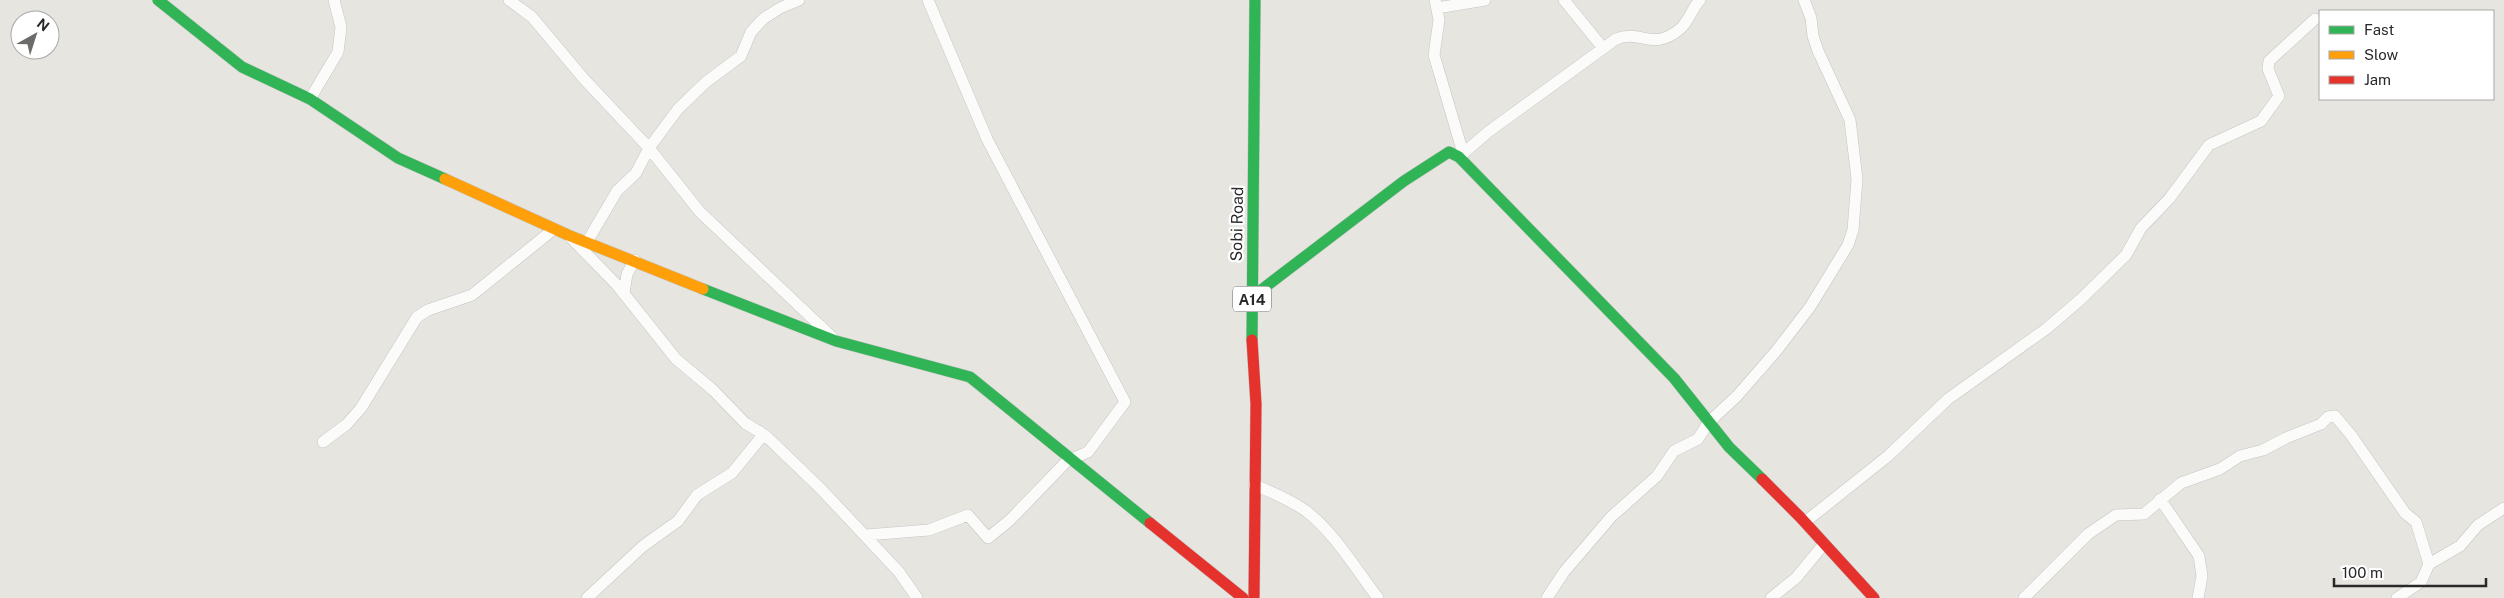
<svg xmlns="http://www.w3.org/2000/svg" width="2504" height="598" viewBox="0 0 2504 598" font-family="'Public Sans',sans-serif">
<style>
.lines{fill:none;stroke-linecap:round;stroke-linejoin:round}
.street-casing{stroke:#c4c4c4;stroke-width:12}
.fast-casing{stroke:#c4c4c4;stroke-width:12}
.slow-casing{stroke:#c4c4c4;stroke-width:12}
.jam-casing{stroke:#c4c4c4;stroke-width:12}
.street{stroke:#fbfbfa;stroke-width:11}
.fast{stroke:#30b455;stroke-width:11}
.slow{stroke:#ff9f0a;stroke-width:11}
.jam{stroke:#e5322d;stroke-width:11}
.labels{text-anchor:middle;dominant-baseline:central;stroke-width:4.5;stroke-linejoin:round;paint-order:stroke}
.shield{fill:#fff;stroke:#696969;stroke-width:1}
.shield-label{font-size:15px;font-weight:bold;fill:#292929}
.street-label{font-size:16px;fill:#292929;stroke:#fff}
</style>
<rect width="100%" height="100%" fill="#e6e5e0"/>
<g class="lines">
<g class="street-casing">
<path id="street" d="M509,0l23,17 52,62 65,69 51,64 132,125
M1435,0l4,20 -5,35 29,98
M1564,0l39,48
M1437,8l48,-8
M310,99l28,-47 3,-25 -7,-27
M1459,157l29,-25 128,-93c26,-10 36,13 64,-10 9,-8 12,-21 20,-29
M571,238l46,47 59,74 37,31 32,33 21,13 55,53 78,83 18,26
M587,242l30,-51 19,-18 13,-25 29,-39 28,-27 35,-26 10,-24 12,-13 17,-11 19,-8
M624,293l3,-19 8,-14
M323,442l24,-18 14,-16 56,-91 11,-7 44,-15 82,-66
M1254,485c18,7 36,15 52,26 28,21 51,60 72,87
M2160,499l39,57 3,20 -4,22
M1805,522l83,-66 60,-57 98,-70 35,-30 45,-44 15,-27 28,-29 40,-54 52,-24 18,-25 -11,-27 1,-8 46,-42
M866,535l63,-5 39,-15 20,23 22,-18 57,-59 21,-9 37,-50 -138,-263 -59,-139
M587,598l56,-52 35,-25 19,-26 35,-22 31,-38 -4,-4
M1547,598l17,-26 47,-55 46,-41 17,-25 24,-12 10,-16 29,-27 40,-46 33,-43 38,-62 5,-15 4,-51 -7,-59 -32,-69 -5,-15 -2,-18 -7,-18
M1771,598l25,-20 28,-34
M2024,598l64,-64 28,-19 28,-1 37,-31 39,-14 20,-13 23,-6 23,-12 35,-14 7,-7 7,-1 16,19 54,78 11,9 13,42
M2397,598l24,-16 8,-18 31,-18 18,-21 26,-17"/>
</g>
<g class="fast-casing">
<path id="fast" d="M158,0l84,67 68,32 88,59 47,21
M703,289l133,52 134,36 180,146
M1252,297l152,-116 45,-29 10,5 215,221 55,69 33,32
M1252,340l3,-340"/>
</g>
<g class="slow-casing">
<path id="slow" d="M445,179l123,56 135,54"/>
</g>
<g class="jam-casing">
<path id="jam" d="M1252,340l4,64 -2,194
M1762,479l38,38 74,81
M1150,523l93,75"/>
</g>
<use href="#street" class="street"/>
<use href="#fast" class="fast"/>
<use href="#slow" class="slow"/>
<use href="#jam" class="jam"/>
</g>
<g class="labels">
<rect class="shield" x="1233" y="286.5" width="38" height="25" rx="4"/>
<g class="shield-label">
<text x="1252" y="299">A14</text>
</g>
<g class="street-label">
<text transform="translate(1237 224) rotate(-89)">Sobi Road</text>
</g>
</g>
<rect x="2319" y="10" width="175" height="90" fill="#ffffff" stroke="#a9a9a9"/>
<rect x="2329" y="26" width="25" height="8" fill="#30b455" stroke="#a9a9a9"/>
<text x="2364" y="35" font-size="15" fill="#292929">Fast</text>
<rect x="2329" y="51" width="25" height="8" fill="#ff9f0a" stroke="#a9a9a9"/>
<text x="2364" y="60" font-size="15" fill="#292929">Slow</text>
<rect x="2329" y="76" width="25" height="8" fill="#e5322d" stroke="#a9a9a9"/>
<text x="2364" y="85" font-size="15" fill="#292929">Jam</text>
<g transform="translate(35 35) rotate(39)"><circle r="24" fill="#ffffff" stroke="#a9a9a9"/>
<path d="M0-4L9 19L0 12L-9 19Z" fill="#6b6b69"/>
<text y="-8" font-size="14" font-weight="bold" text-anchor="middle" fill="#292929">N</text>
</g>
<path d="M2334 578v8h152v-8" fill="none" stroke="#292929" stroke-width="2.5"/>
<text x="2342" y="578" font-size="15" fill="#292929" stroke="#ffffff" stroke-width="4" paint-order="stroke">100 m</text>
</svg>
